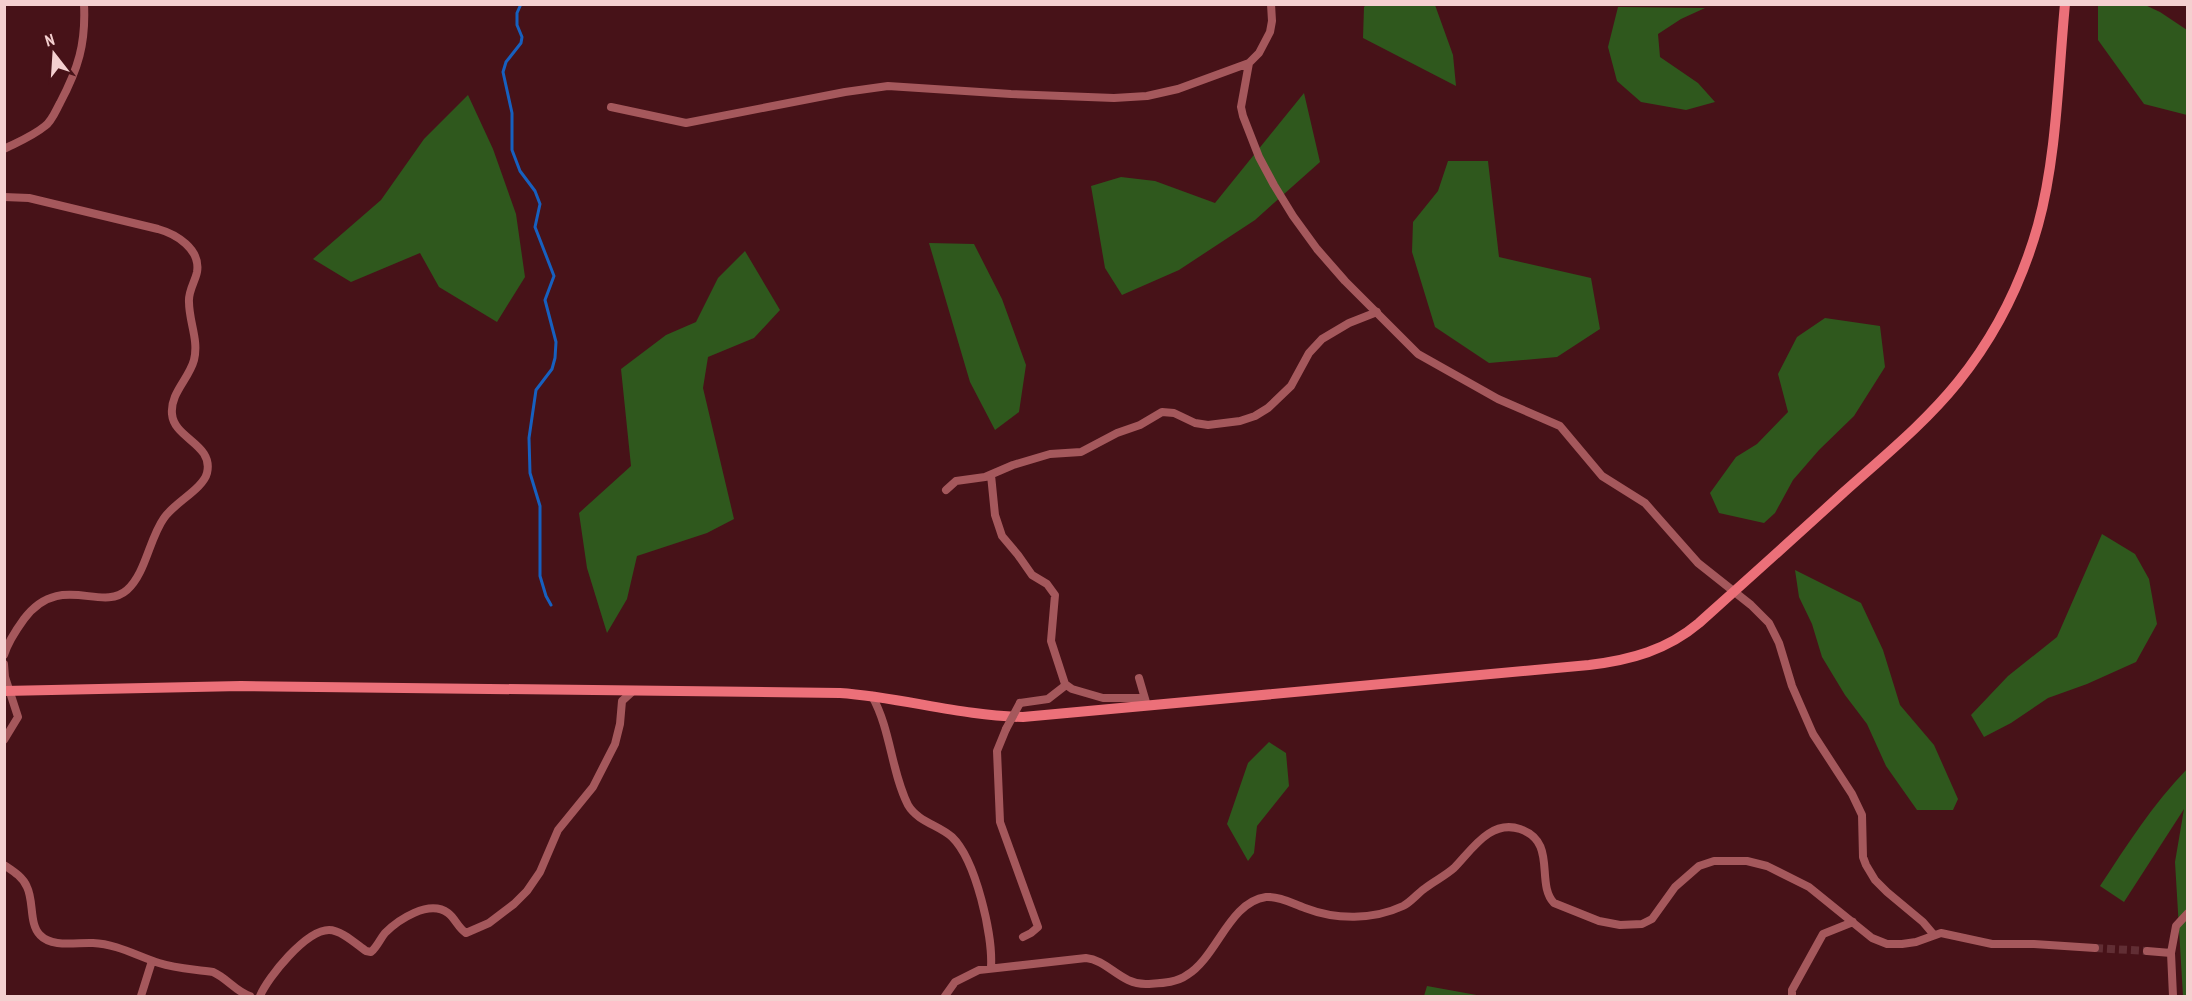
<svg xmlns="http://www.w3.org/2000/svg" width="2192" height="1001" viewBox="0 0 2192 1001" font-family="'PT Sans Narrow',sans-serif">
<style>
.green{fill:#2f581d}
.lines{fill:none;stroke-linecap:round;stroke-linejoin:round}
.stream{stroke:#1760bf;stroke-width:3}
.street-tunnel{stroke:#612e34;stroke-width:8;stroke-dasharray:8 4;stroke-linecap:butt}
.street{stroke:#a5585c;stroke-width:8}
.secondary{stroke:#ec7079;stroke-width:10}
.street-bridge{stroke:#a5585c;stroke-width:8}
</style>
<rect width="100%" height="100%" fill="#471218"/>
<path class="green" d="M1366,5h69l18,50 3,31 -93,-48 1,-31z
M2098,5h47l15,7 27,18v85l-43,-11 -46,-64z
M1618,7l87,1 -24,11 -23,15 2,23 38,26 17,19 -29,8 -45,-8 -24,-21 -9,-34z
M1304,93l16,69 -65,58 -76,50 -57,25 -17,-27 -14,-82 30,-9 34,4 60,22z
M468,95l25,54 23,65 9,63 -28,45 -58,-35 -19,-34 -69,29 -38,-23 68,-59 43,-61z
M1448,161h40l11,96 92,21 9,51 -43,28 -68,6 -54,-36 -23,-75 1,-30 25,-31z
M929,243l45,1 28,55 24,66 -7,47 -24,18 -25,-48z
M745,251l35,59 -26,28 -46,19 -5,31 31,131 -27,14 -70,23 -10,43 -20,34 -20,-65 -8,-55 52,-47 -10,-97 45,-34 30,-13 22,-44z
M1825,318l55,8 5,41 -31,49 -35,34 -26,30 -18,33 -11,10 -45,-10 -9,-20 26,-36 21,-13 31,-32 -10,-38 19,-37z
M2102,534l33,20 14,25 8,45 -21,38 -49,22 -39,14 -37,25 -27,14 -13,-22 37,-39 49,-39z
M1795,570l66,33 22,47 17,55 34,40 24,54 -5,11h-36l-31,-44 -19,-42 -22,-29 -23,-38 -10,-33 -13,-27z
M1269,742l17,11 3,33 -32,40 -3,27 -6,8 -21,-37 21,-61z
M2187,769v227h-4l-8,-134 9,-53 -60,93 -24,-16c27,-41 53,-82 87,-117z
M1427,986l55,10h-58z"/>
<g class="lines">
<path class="stream" d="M521,4l-4,9v12l5,12 -1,6 -15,19 -3,10 9,41v37l8,21 15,20 5,13 -5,23 19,49 -9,24 11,42 -1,16 -3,11 -16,21 -7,48 1,35 10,33v70l6,20 5,9"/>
<path class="street-tunnel" d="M2095,948l52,3"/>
<path class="street" d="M1249,63l-8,44 2,9 16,41 15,28 19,31 24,33 28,32 73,73 80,45 62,27 42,50 43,27 53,60 53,42 18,18 10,20 13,43 21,48 39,60 10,21 1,42 3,8 9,15 12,12 36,30 11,13
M611,107l75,16 159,-31 43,-6 123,8 103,4 33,-2 31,-7 71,-26 10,-10 11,-21 2,-11 -1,-17
M4,149c14,-7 29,-13 41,-23 7,-5 11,-16 15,-23 18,-34 26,-59 24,-99
M4,197l25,1 129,31c18,5 43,20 39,43 -2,10 -9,19 -8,30 0,20 10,38 5,58 -5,19 -24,33 -22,54 2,25 42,30 35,59 -4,16 -33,30 -43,45 -15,21 -18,55 -37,72 -26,23 -67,-19 -103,29 -8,11 -16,23 -20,36
M991,475l4,40 7,21 16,19 14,20 15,9 8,11 -4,46 14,43 7,5 31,9h37l5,2
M946,490l10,-9 29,-4 28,-12 37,-11 31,-2 36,-19 23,-8 22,-13 12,1 21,10 13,2 32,-4 15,-5 13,-8 23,-22 18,-33 13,-14 27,-16 28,-11
M4,664l1,13 13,40 -14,23
M1139,678l7,24
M872,696c19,34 19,75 36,109 10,17 31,20 44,32 24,23 41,99 39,130
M1020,703l28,-4 18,-14
M1006,729l-9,22 3,71 38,105 -7,6 -8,4
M4,865c9,6 19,12 23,22 7,14 2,37 13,48 12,13 37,7 53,8 24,1 44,13 66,20 18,6 36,6 54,9 14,6 23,20 37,24
M2147,951l24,2
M141,996l11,-35
M260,996c8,-19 46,-66 69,-66 12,0 27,14 37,21l5,1c6,-5 9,-13 14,-19 13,-13 44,-34 63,-20 7,5 10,15 18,20l23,-10 25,-19 13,-13 13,-19 18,-42 35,-43 22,-43 5,-20 2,-23 11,-10
M945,996l10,-14 24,-12 107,-12c22,2 35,27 61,26 14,-1 29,-1 40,-9 30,-18 42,-73 79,-78 14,-1 27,7 39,11 31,12 68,12 98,-2 8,-4 14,-12 21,-17 10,-8 21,-13 30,-21 17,-17 36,-49 66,-39 38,13 15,54 34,74l45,18 21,4 22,-1 10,-5 23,-32 24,-21 15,-5h33l20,5 42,21 63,51 15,6h15l14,-2 25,-9 51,11h42l61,4
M1792,996v-6l31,-56 30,-12
M2173,996l-2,-43 5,-27 12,-13"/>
<path class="secondary" d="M4,691l237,-5 599,7c61,4 121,23 183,24l566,-52c42,-5 78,-15 110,-42 49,-44 97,-87 145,-131 39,-35 81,-69 114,-110 37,-46 64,-100 80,-157 19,-69 20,-149 27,-221"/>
<path class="street-bridge" d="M1006,729l14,-26"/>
</g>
<rect width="2192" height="1001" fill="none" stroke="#f4d0d0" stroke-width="12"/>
<g transform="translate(54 54) rotate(343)" stroke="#471218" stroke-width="4.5" paint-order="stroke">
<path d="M0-4.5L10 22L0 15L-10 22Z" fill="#f4d0d0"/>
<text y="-9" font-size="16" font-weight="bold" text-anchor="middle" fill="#f4d0d0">N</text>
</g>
</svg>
